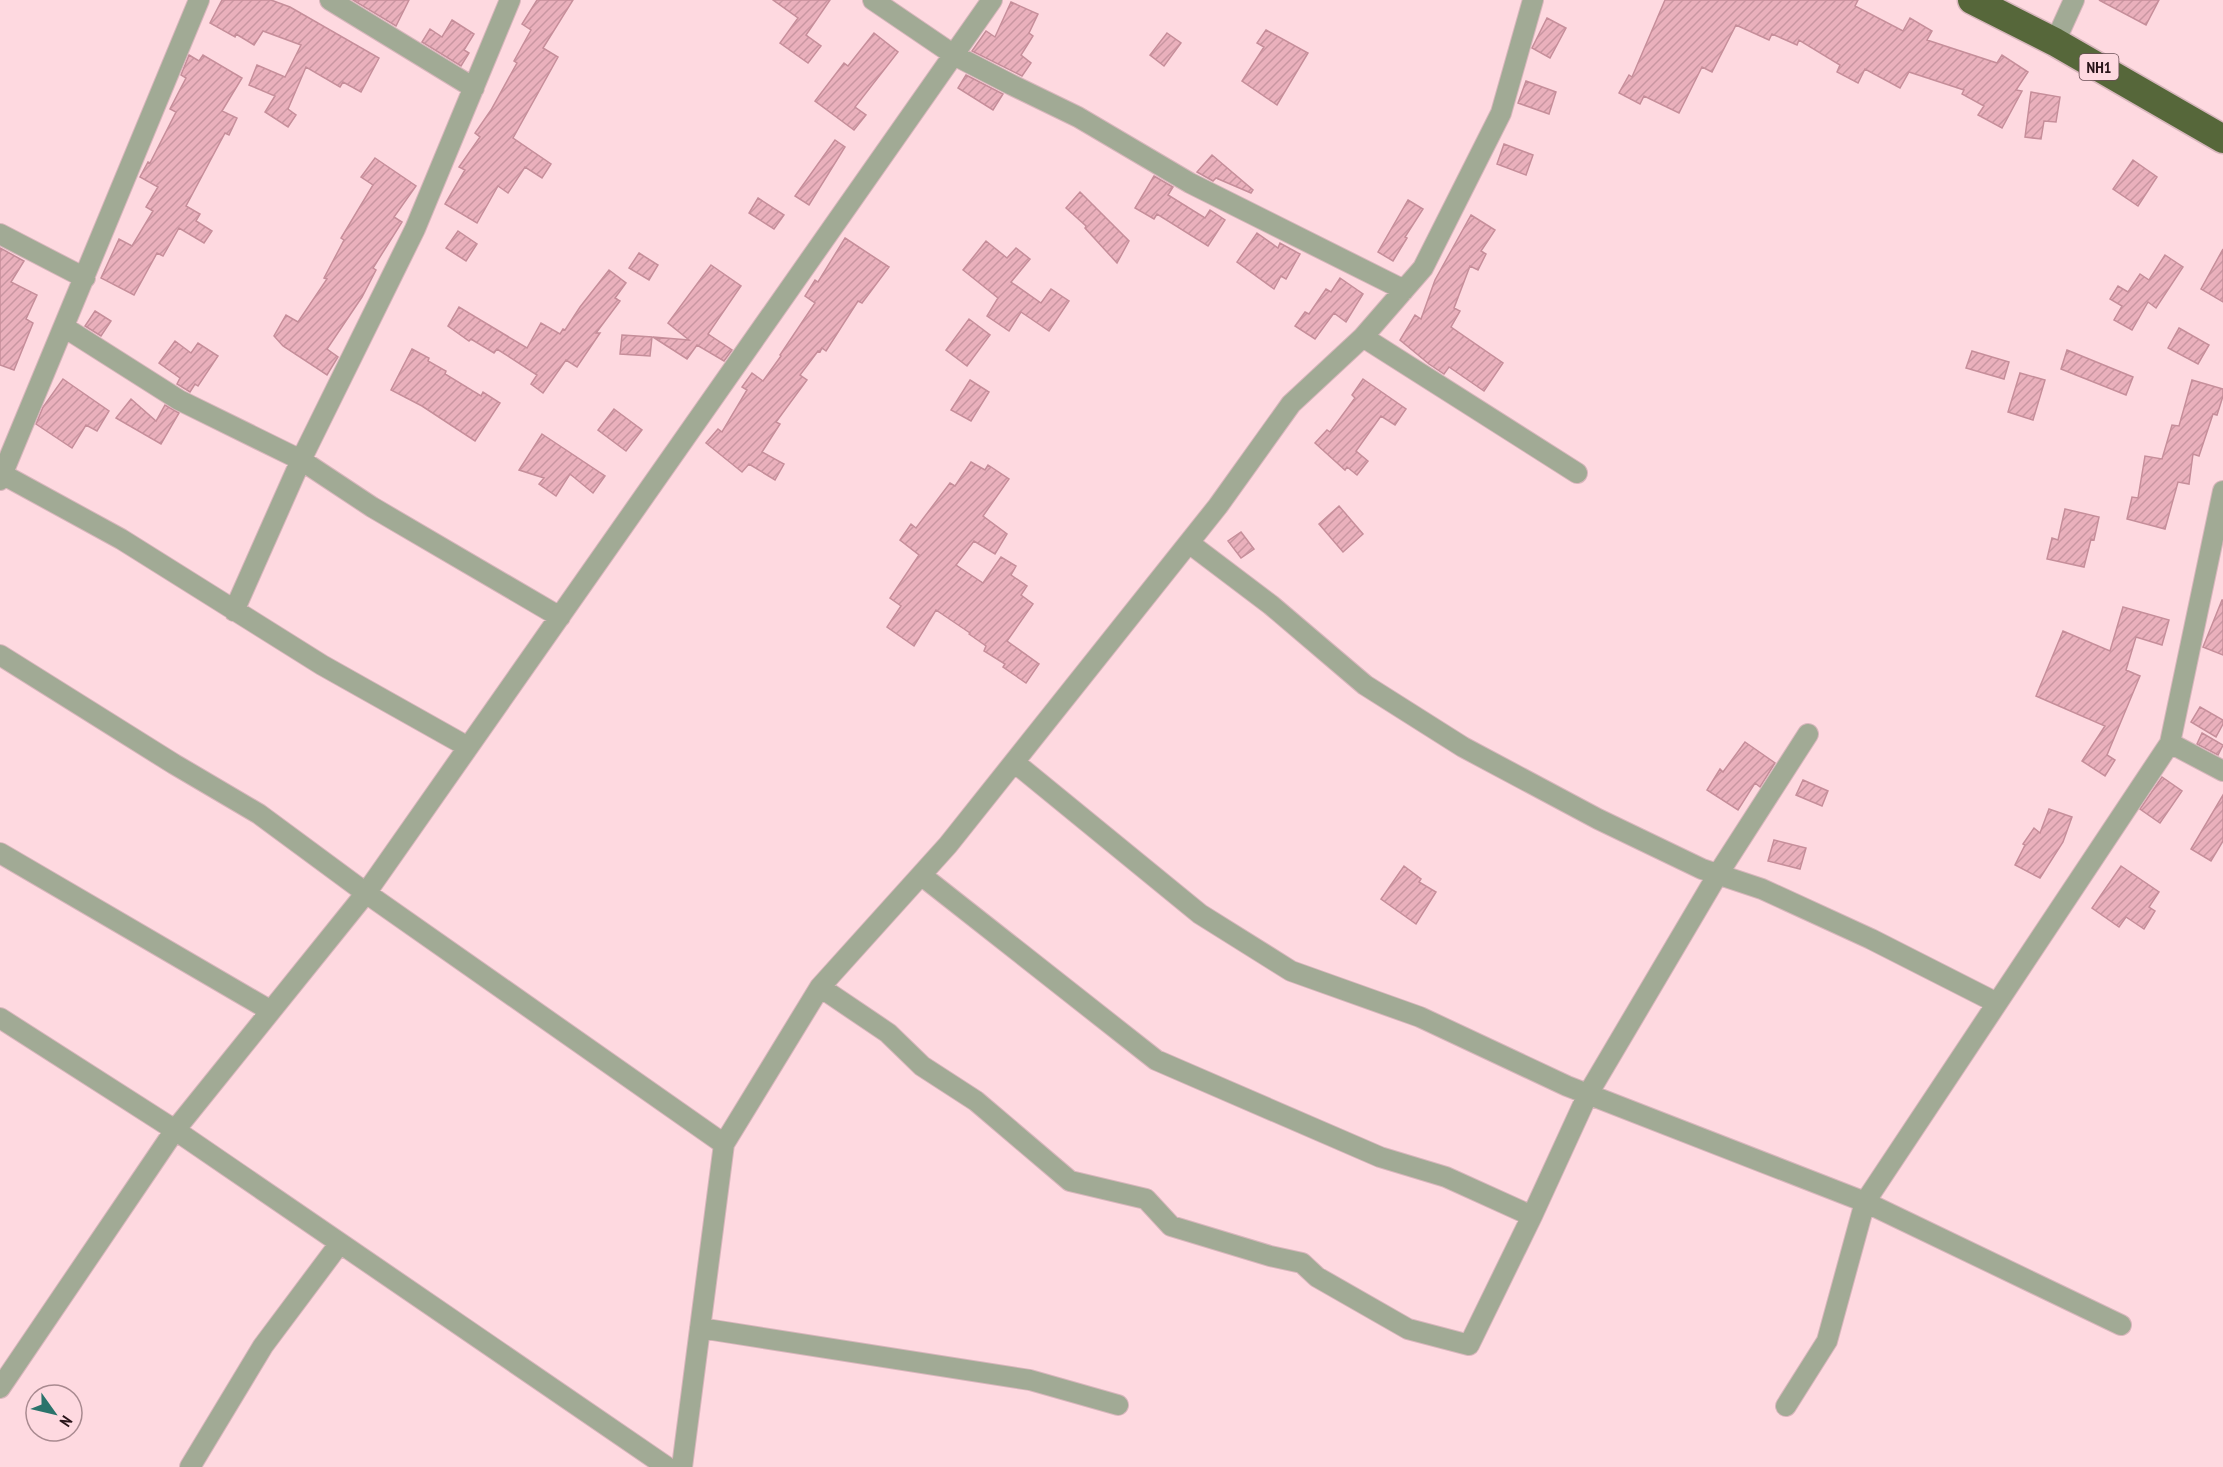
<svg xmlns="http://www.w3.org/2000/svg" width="2223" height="1467" viewBox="0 0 2223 1467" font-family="'PT Sans Narrow',sans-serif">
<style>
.building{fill:url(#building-hatch);stroke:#c68e9a;stroke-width:1.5}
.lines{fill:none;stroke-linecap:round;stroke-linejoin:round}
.minor-casing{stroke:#d8b6bc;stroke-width:22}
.highway-casing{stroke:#d8b6bc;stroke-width:31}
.minor{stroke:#a1aa95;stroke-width:20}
.highway{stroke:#56673a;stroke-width:28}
.labels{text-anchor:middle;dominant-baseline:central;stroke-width:5;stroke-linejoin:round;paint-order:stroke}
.shield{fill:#fed9e0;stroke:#694f55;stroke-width:1.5}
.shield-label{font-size:16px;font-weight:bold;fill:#291419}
</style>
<defs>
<pattern id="building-hatch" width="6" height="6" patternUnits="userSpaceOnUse" patternTransform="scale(1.5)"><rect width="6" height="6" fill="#eab0bc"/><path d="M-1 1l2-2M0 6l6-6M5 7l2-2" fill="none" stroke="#c996a1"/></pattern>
</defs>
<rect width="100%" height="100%" fill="#fed9e0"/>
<path class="building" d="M222,0h49l19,7 89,51 -18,34 -18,-10 -3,5 -34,-20 -18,42 8,6 -8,12 -23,-15 10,-16 -26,-11 8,-20 28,12 16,-32 -38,-14 -9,14 -18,-11 -1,3 -25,-14z
M353,0h56l-13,26z
M537,0h36l-30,48 15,9 -45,81 38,26 -9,14 -17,-11 -17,26 -10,-7 -21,37 -32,-19 20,-34 -6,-3 21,-30 -5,-4 16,-23 26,-47 -3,-2 17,-31 -9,-6z
M773,0h57l-24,35 15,11 -13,17 -28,-20 18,-25z
M1665,0h193l-3,6 48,25 7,-13 22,13 -5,9 70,23 5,-8 26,17 -12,18 6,1 -20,37 -24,-13 6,-9 -22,-12 2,-4 -55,-18 -9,16 -35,-19 -7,14 -21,-11 3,-7 -41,-25 -2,5 -25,-11 -3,6 -33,-15 -24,47 -10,-5 -23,46 -35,-17 -4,8 -21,-11 10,-18 3,2z
M2099,0h60l-13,25z
M1011,2l27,12 -9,19 4,3 -12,19 10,8 -9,13 -50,-25 14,-20 9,6z
M1547,18l19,10 -16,30 -18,-10z
M452,20l22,14 -10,16 5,3 -8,13 -39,-24 8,-13 12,8z
M1266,30l42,23 -31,52 -35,-24 22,-34 -7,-4z
M874,33l24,19 -43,55 11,8 -12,15 -39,-29 29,-38 4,3z
M1167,33l14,10 -17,23 -14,-11z
M189,55l10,6 4,-6 39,23 -20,33 15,7 -8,17 -4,-2 -39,73 14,8 -4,7 16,10 -8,12 -25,-15 -16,28 -6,-3 -23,42 -33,-17 18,-39 13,7 21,-35 -7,-4 12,-20 -18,-10 8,-15 2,1 26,-51 -6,-3 16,-31 -5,-3z
M966,75l37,19 -10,16 -35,-22z
M1526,81l30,11 -7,22 -31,-11z
M2031,92l29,5 -4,25 -12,-1 -3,18 -16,-2z
M835,140l10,7 -36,58 -14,-9z
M1504,144l29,11 -7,20 -29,-11z
M1212,155l41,35 -2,3 -35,-15 -3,3 -16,-9z
M375,158l41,28 -22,31 8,5 -29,46 3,2 -14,27 -35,52 11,8 -11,18 -44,-29 -9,-10 12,-21 12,7 29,-43 -3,-1 20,-38 -3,-2 32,-53 -12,-8z
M2133,160l24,17 -19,29 -25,-17z
M1154,176l19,11 -5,8 37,23 5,-8 15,10 -17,26 -51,-32 -3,5 -19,-11z
M1080,192l49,49 -12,22 -32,-35 1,-2 -20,-18z
M758,198l26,17 -10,14 -25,-16z
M1408,200l15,9 -18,28 2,1 -14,23 -15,-9z
M1471,215l24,15 -14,21 5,3 -8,16 -8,-4 -16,42 6,3 -9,16 52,36 -19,28 -35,-24 -5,7 -15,-10 -29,-24 15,-25 6,4 14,-39z
M458,231l19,13 -11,17 -20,-13z
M1257,233l21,15 2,-5 20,11 -14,25 -5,-3 -7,13 -37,-27z
M845,238l44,29 -27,36 -4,-2 -32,50 -4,-3 -2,4 -2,-1 -18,24 7,5 -31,42 4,2 -18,28 22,12 -9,16 -26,-16 -7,8 -36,-29 12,-14 4,3 25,-42 -5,-3 10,-14 11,8 18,-25 -1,-1 35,-52 -10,-7 10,-16 3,2z
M986,241l21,17 9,-10 14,11 -19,23 30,21 10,-14 18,12 -20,30 -28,-19 -12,19 -22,-15 11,-18 -35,-28z
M0,248l24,13 -13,21 26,13 -11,24 7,4 -19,47 -14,-5z
M2223,249v53l-22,-13z
M639,253l19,12 -9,15 -20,-12z
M2165,255l18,12 -27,41 -8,-6 -16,28 -18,-10 8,-14 -12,-7 8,-13 10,6 12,-18 9,6z
M711,265l30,21 -33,48 24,16 -8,11 -27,-16 -10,14 -34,-22 36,3 -21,-17z
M609,270l17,13 -11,15 5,3 -24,32h4l-23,34 -11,-7 -23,33 -12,-9 6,-9 -40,-26 -3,4 -23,-14 -2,2 -21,-15 11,-19 68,41 14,-25 19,11 3,-5 2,1 15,-23z
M1340,278l23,16 -17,28 -12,-9 -19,26 -20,-13 10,-14 4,2 17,-25 5,3z
M95,311l16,10 -10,15 -16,-10z
M969,319l21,16 -23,31 -21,-16z
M2179,328l30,17 -11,19 -30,-16z
M622,335l30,2 -2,19 -30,-2z
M175,341l16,12 7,-10 20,13 -20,30 -3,-2 -5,8 -13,-8 3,-6 -21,-15z
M412,349l17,9 -1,3 18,10 -1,3 36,22 2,-4 17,11 -25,38 -53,-35 -31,-16z
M2067,350l66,27 -7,18 -65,-26z
M1972,351l37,11 -5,17 -38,-11z
M2020,373l25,7 -12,40 -25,-8z
M63,379l46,32 -12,20 -11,-6 -14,23 -36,-24 7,-17z
M1363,379l43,30 -11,16 -14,-9 -25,35 12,10 -11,14 -10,-8 -2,3 -30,-27 12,-13 3,2 25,-34 -3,-3z
M970,380l19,12 -18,29 -20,-11z
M2192,380l31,9v7l-6,19 -4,-1 -14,42 -6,-2 -4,30 -11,-2 -13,47 -38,-10 5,-22 6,1 7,-42 17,3 10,-34 7,1z
M131,399l25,22 9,-16 14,8 -18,31 -45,-26z
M614,409l28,21 -16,21 -28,-21z
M542,434l63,42 -12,17 -23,-19 -14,22 -17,-12 5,-6 -25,-8z
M971,462l14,8 3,-5 21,14 -26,37 24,18 -12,20 -21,-13 -18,24 27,18 18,-26 15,9 -5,9 16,11 -6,9 12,9 -26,37 32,23 -13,19 -23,-16 2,-3 -21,-13 2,-5 -17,-12 1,-1 -34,-23 -22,36 -27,-19 14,-21 -11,-8 29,-43 -19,-15 11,-16 5,4 34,-45 5,3z
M1339,506l24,28 -20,18 -24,-28z
M2065,509l34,8 -5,23 -3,-1 -7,28 -37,-8 5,-21 6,2z
M1241,532l13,17 -13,9 -13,-17z
M2222,600h1v55l-20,-8z
M2123,607l46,13 -7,25 -26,-8 -10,33 14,6 -33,79 8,5 -10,16 -23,-15 23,-35 -69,-30 27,-65 47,20z
M2200,707l23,13v4l-7,13 -25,-15z
M2202,733l21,12 -5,10 -21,-11z
M1745,742l30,21 -15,24 -5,-4 -17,27 -31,-20 13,-21 3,3z
M2162,777l20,14 -22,32 -20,-14z
M1803,780l25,11 -6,15 -26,-11z
M2223,795v46l-12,20 -20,-12z
M2049,809l23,8 -9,25 -23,36 -25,-13 10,-20 -2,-1 11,-16 6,5z
M1774,840l32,8 -6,21 -32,-8z
M1404,866l17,13 -2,3 17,10 -20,32 -35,-25z
M2121,866l38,26 -10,15 6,4 -11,18 -18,-12 -7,10 -27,-19z"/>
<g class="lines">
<g class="minor-casing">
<path id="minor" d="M330,0l144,88
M873,0l81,55 58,30 66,32 112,66 214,107
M2055,42l19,-42
M0,234l85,44
M64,327l115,73 122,60 71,47 188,110
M1363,337l214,136
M2,474l119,65 201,126 146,82
M0,480l199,-480
M1189,543l82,62 94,80 98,62 135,72 104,50 60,20 109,50 126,64
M234,611l67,-151 114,-231 95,-229
M0,655l174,109 85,50 107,79 358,251
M2170,743l53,28
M1014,762l186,152 91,57 129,46 147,69 298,116 256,123
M0,853l271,158
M921,875l235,185 224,97 66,20 86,39
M820,987l68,46 34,33 54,35 94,80 76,18 25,27 99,30 32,7 15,14 91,52 61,16 63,-129 56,-122 130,-220 90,-140
M0,1018l175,112 492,337
M700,1328l330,52 88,25
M0,1388l175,-258 191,-237 626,-893
M1786,1406l41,-65 38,-139 305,-459 53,-252
M190,1467l73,-121 77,-103
M682,1467l42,-323 96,-157 128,-142 270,-339 73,-102 72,-67 60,-69 78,-155 32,-113"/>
</g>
<g class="highway-casing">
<path id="highway" d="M1972,0l83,42 168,97"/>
</g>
<use href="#minor" class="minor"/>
<use href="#highway" class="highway"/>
</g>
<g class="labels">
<rect class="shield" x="2079.5" y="54" width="39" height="26" rx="4.5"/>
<g class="shield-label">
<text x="2099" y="67">NH1</text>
</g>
</g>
<g transform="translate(54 1413) rotate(124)"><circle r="28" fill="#fed9e0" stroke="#a98a90" stroke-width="1.5"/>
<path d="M0-4.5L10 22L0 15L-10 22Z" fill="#2b736b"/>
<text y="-9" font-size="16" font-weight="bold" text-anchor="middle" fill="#291419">N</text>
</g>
</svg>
